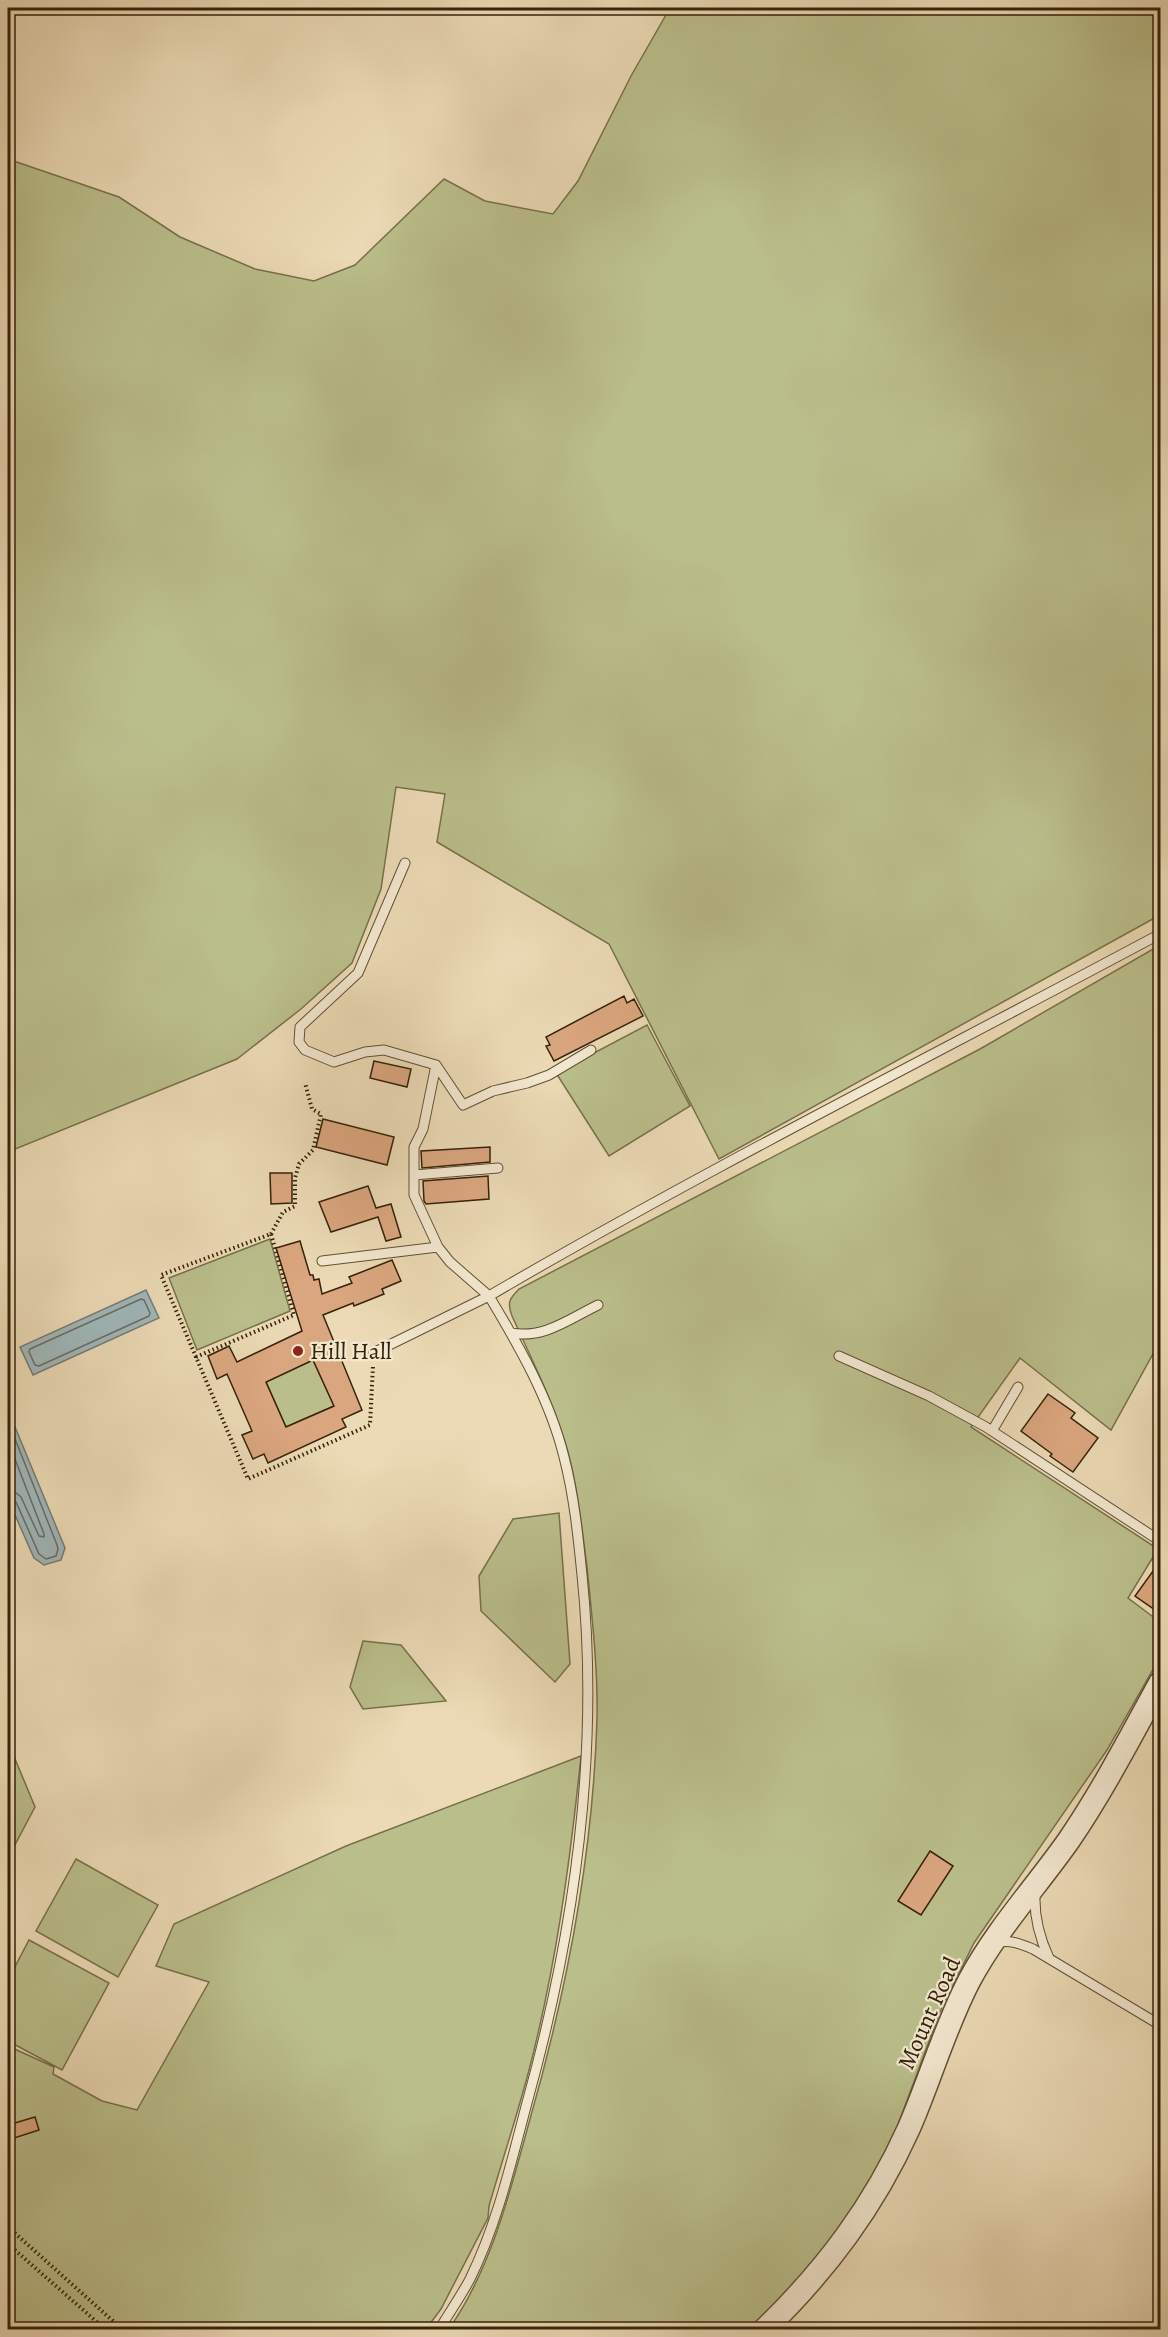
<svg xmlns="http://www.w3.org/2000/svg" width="1168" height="2337" viewBox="0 0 1168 2337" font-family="Alegreya,serif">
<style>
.green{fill:#babe8b;stroke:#78704a;stroke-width:1.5}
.water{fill:#9fb7ba;stroke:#757b73;stroke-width:1.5}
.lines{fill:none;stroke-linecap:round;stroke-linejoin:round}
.shore{stroke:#6a6c62;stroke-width:1.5}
.building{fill:#daa67f;stroke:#352209;stroke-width:1.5;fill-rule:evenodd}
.service-casing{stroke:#625034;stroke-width:11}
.tertiary-casing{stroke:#625034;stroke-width:25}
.path{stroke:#352209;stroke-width:4;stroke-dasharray:1.5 3;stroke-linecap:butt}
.service{stroke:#f2e7cf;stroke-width:9}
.tertiary{stroke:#f2e7cf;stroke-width:22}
.poi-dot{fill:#8f2418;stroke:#f2e7cf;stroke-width:2}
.labels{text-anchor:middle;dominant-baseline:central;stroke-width:4.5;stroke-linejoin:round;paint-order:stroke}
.poi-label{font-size:24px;fill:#352209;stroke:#f2e7cf;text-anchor:start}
.street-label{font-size:24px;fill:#352209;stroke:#f2e7cf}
</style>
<rect width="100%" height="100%" fill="#ebdab5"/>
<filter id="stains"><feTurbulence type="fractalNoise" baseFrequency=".00333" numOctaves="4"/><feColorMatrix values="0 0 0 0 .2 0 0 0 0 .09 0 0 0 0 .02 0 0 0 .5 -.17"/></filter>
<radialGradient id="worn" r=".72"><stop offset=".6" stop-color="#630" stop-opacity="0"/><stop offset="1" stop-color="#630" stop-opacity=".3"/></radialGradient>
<path class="green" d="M670,8h490v907l-441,244 -110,-215 -172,-102 8,-48 -49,-7 -15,102 -29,74 -51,46 -64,50 -229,93v-993l111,38 61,40 75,32 59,12 41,-16 89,-86 41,22 68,13 25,-33 53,-105z
M1160,945v402l-7,7 -42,76 -91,-72 -49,69 187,122 -30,49 32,24v35l-53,93 -133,193 -34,69 -47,126 -44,83 -94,108 -307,1c43,-59 63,-142 82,-211 37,-129 63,-265 67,-400 1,-51 -5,-102 -10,-152 -5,-38 -9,-77 -19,-115 -13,-47 -36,-92 -56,-136 -5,-13 -3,-17 7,-27l461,-240z
M647,1025l43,81 -81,50 -53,-83z
M270,1239l20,72 -93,39 -28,-72z
M313,1360l21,46 -48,21 -20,-45z
M559,1513l11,151 -15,18 -74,-71 -2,-35 34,-57z
M363,1641l38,4 45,56 -83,8 -13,-22z
M8,1742l27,65 -27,51z
M581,1756c-11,106 -25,211 -52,314 -12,46 -27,91 -40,136l-1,12 -47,91 -15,20h-418v-283l46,21 -1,7 49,27 35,9 72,-128 -53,-16 18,-42 172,-78z
M76,1859l82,46 -40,72 -82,-46z
M29,1940l80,43 -47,87 -54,-29v-61z"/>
<path class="water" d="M146,1290l13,28 -126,57 -13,-28z
M8,1410l57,138 -4,12 -17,5 -10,-7 -26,-59z"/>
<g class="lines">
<path class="shore" d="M141,1299l3,1 6,13 -1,3 -110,50 -4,-1 -6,-13 1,-3z
M8,1421l49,124 1,4 -2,7 -10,3 -7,-5 -23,-52 -8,-3
M8,1441l36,93v3l-5,-1 -18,-39 -6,-5 -7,-1"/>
</g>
<path class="building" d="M624,996l3,7 7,-4 9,17 -89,45 -8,-15 4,-1 -4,-8z
M374,1061l37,8 -4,18 -37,-9z
M323,1119l71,18 -7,28 -71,-18z
M490,1147v15l-68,6 -1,-17z
M270,1173h22v30l-21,1z
M488,1176l1,23 -63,5 -2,-3 -1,-20z
M368,1186l8,22 15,-4 10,33 -15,4 -8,-24 -47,15 -12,-30z
M300,1241l10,34h3l1,5 5,-1 3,15 30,-11 -3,-6 43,-17 9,21 -19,8 2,5 -30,12 -1,-3 -30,12 39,95 -20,9 4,8 -78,36 -4,-9 -11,5 -11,-24 10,-4 -25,-57 -10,5 -9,-23 21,-10 8,16 65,-31 -26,-83zM313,1360l21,46 -48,21 -20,-45z
M1048,1394l27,19 -4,5 27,20 -25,34 -23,-16 2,-2 -31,-23z
M1161,1560v54l-26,-18z
M930,1851l23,15 -32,49 -23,-14z
M35,2117l4,13 -31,10v-15z"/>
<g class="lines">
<g class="service-casing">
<path id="service" d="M405,863l-47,110 -58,54 -1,15 6,8 29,12 31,-10 19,-2 52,15 27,40 30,-14 34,-8 22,-8 42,-25
M436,1065l-13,64 -9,18v48l24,52 12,15 39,34c219,-128 447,-242 671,-362
M414,1175l84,-7
M322,1261l116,-14
M511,1333c33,6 58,-14 87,-28
M373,1353l116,-57c30,50 61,104 75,161 10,39 14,78 18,118 18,176 -7,354 -54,524 -16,60 -30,123 -58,180 -9,17 -21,34 -31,51
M839,1356l90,40 57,31 174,114
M992,1431l26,-44
M1035,1893c-1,24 4,44 14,65
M996,1943c13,-4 25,1 37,6l127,76"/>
</g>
<g class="tertiary-casing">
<path id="tertiary" d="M764,2330c62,-60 110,-124 145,-202 21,-48 36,-101 60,-147 27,-51 67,-94 100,-141 34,-50 62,-104 91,-157"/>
</g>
<path class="path" d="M271,1234l12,-22 12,-6v-28l4,-14 14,-14 8,-36 -9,-5 -7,-26
M196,1357l98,-42 -23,-81 -110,41 87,204 122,-54 3,-60
M8,2227l115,103
M8,2244l98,86"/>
<use href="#service" class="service"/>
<use href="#tertiary" class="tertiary"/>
</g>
<circle class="poi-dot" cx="298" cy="1351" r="6"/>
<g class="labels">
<g class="poi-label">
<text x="310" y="1351">Hill Hall</text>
</g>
<g class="street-label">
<text transform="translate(929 2013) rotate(-66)">Mount Road</text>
</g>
</g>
<rect width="1168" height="2337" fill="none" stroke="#ebdab5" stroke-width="30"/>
<rect x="9" y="9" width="1150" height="2319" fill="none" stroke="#352209" stroke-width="3"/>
<rect x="15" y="15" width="1138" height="2307" fill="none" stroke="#352209" stroke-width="1.5"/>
<rect width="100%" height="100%" filter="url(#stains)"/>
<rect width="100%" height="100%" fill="url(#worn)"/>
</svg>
